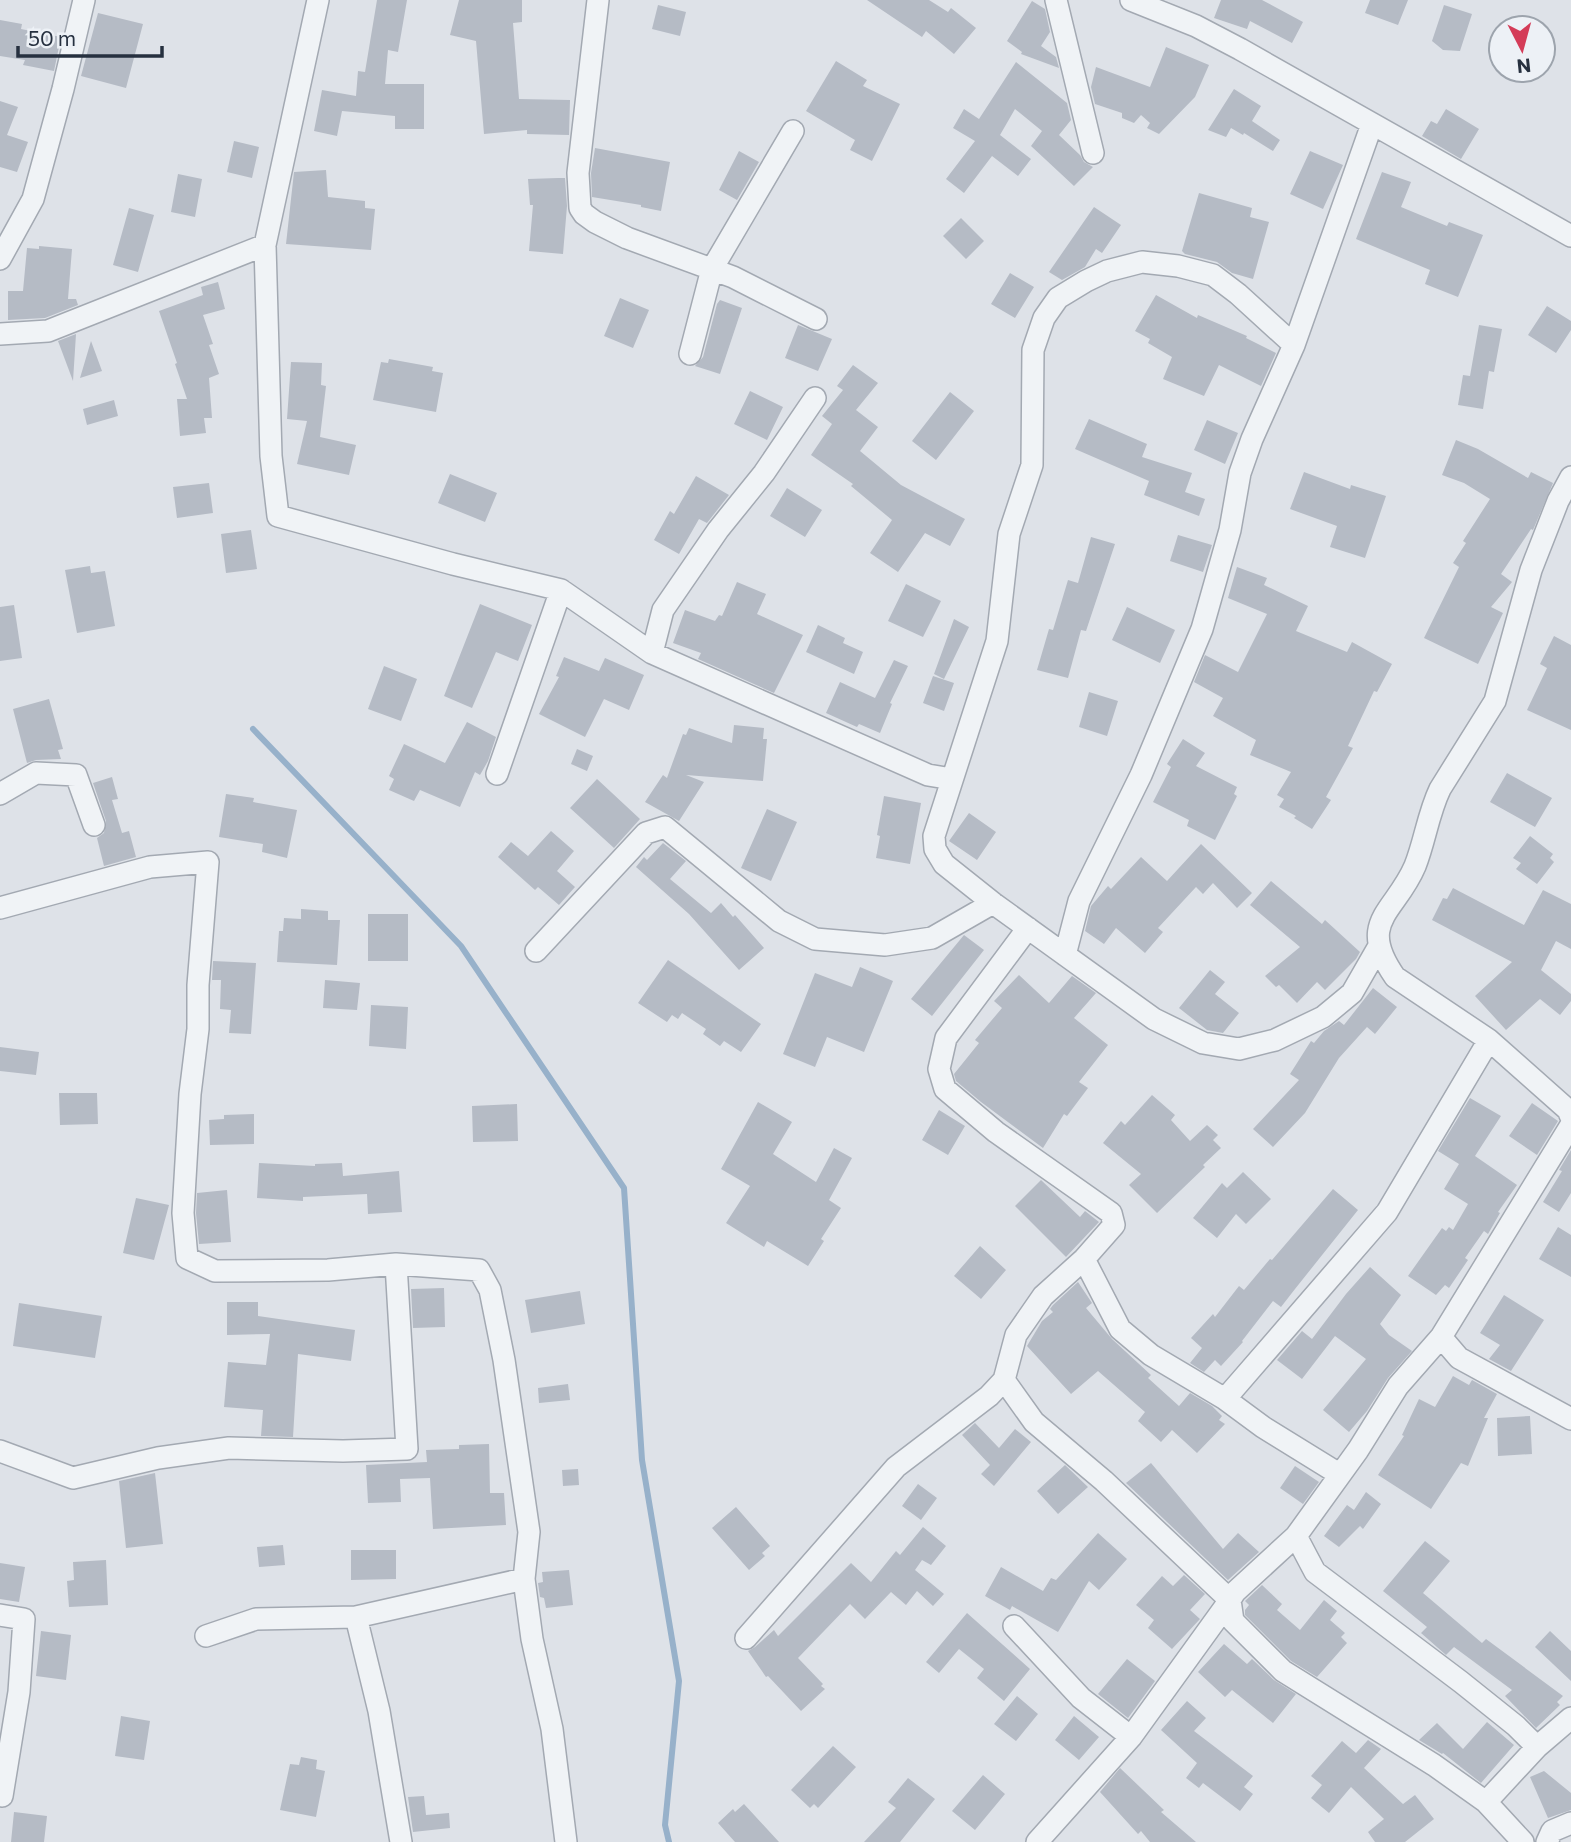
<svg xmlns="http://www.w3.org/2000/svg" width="1571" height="1842" viewBox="0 0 1571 1842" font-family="Commissioner,sans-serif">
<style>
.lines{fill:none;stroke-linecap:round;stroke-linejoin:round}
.stream{stroke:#97b1ca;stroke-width:6}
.building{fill:#b5bbc5}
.minor-casing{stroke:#a3a9b2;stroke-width:24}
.minor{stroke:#f0f3f6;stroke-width:21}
</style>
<rect width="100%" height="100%" fill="#dee2e8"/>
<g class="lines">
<path class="stream" d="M253,729l208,217 163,242 18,272 37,221 -14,144 4,17"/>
</g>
<path class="building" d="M377,0h30l-9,52 -10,-2 -3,34h39v45h-29v-13l-53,-5 -5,25 -23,-5 8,-41 34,6 2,-25 7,1z
M459,0h63v22l-9,1 6,76 51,1 -1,35 -42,-1v-4l-43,4 -8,-93 -26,-6z
M867,0h62l19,12 3,-4 25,20 -22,26 -28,-23 -4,6z
M1221,0h41l41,22 -11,21 -42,-22 -3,8 -33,-11z
M1370,0h38l-10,25 -33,-12z
M1032,1l13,8 5,23 -9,14 15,11 3,11 -38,-14 1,-2 -15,-11z
M658,5l28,7 -6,24 -28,-7z
M1444,5l28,9 -12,37 -17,-1 -11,-9z
M98,13l45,11 -17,64 -45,-12z
M0,20l22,4 -1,5 40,8 -7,34 -31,-6 2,-5 -25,-4z
M1166,47l43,18 -14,32 -36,37 -12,-6 3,-5 -9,-8 -7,8 -12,-5v-5l-27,-9 -4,-17 5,-20 54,20z
M836,61l31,19 -4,6 37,18 -28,57 -22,-11 5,-10 -49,-29z
M1016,62l51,41 4,17 -12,15 21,20 4,7 9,5 -19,19 -43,-40 11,-15 -27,-22 -15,26 31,24 -13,17 -26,-20 -28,37 -18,-14 29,-38 -22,-13 11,-19 15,10z
M1234,89l27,17 -9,15 28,19 -7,11 -29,-18 -1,2 -12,-7 -5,9 -18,-7z
M0,101l18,6 -11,28 21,7 -11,30 -17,-5z
M1446,109l33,20 -18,30 -39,-23 9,-15 6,3z
M234,141l25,6 -7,31 -25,-6z
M595,148l75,14 -9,49 -20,-4v-2l-49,-8 -1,-24z
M739,151l20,11 -22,38 -18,-10z
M1310,151l33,14 -20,44 -33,-15z
M326,170l2,27 37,4v7l10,1 -4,41 -85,-6 8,-72z
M1382,172l29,10 -10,25 46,19 2,-4 34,13 -25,62 -33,-13 5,-14 -74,-31z
M178,174l24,5 -7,38 -24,-5z
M558,178h7l2,28 -4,48 -34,-3 4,-46h-3l-2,-26z
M1199,193l53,15 -2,9 19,5 -16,57 -21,-6 -15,-11 -32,-8 -3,-3z
M1094,207l27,18 -19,28 -6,-4 -11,18 -23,13 -13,-8z
M129,208l25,7 -16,57 -25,-7z
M961,218l23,23 -18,18 -23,-23z
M39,246l33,3 -4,50h8l2,6 -33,13 -37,2v-29h15l4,-43 12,1z
M1010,273l24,14 -19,31 -24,-14z
M218,282l7,27 -22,6 10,29 -4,1 10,29 -10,4 3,40h-8l2,15 -26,3 -3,-37h10l-12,-35 2,-1 -18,-52 44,-16 -2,-8z
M1156,295l41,23 1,-3 49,21 -1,2 30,15 -15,33 -42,-21 -15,31 -41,-17 9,-22 -24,-14 2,-4 -15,-8z
M620,298l29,12 -16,38 -29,-12z
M720,300l22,8 -22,66 -25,-8 8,-9 14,-53z
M1547,306l24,15v9l-15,23 -28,-18z
M798,325l34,14 -14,32 -33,-13z
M1479,325l23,4 -8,43 -5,-1 -6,38 -25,-4 5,-30 7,1z
M76,334l-3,47 -15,-40z
M91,341l11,30 -22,7z
M389,359l44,8 -1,4 11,2 -7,39 -63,-12 8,-38 7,1z
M291,362l31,1 -1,22 5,1 -6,51 36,8 -7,30 -52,-11 10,-43 -20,-2z
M853,365l25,18 -22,27 22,17 -18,24 41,34 64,34 -15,27 -25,-13 -27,39 -28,-19 22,-33 -41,-34 2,-2 -42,-29 21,-31 -10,-8 21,-26 -6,-4z
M750,391l33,16 -16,33 -33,-16z
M950,392l24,19 -38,49 -24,-19z
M114,400l4,16 -31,9 -4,-16z
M1089,419l58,25 -5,13 50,16 -7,19 20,7 -6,17 -55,-21 5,-14 -74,-32z
M1207,420l31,13 -13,31 -31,-14z
M1456,440l22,9 50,29 3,-6 22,11 -20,47 -2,-1 -30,45 11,8 -21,25 12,6 -25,51 -54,-26 35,-71 -6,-4 13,-20 -3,-2 27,-42 -26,-16 -22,-8z
M1304,472l46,17 1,-4 35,11 -21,62 -35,-11 7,-21 -47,-17z
M450,474l47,19 -12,29 -47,-19z
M696,476l33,19 -22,28 -8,-4 -20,35 -25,-14 16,-29 4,3z
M209,483l4,30 -36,5 -4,-31z
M787,488l35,22 -17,27 -35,-21z
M251,530l6,39 -31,4 -5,-39z
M1178,535l34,10 -9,27 -33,-11z
M1091,537l24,7 -29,87 -5,-1 -13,48 -31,-8 12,-41 4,1 15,-50 10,3z
M90,566l1,7 14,-2 10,55 -38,7 -12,-63z
M1237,567l30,11 -3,7 44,21 -12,25 51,21 5,-10 40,22 -15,28 -3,-1 -26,55 5,2 -27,49 5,3 -19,29 -18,-11 2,-2 -17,-9 5,-8 -7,-4 14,-23 -41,-17 6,-15 -43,-24 10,-18 -29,-16 11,-27 33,17 29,-58 -39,-16z
M737,582l29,12 -9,20 46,21 -29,58 -76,-34 3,-6 -28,-10 12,-33 30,11 4,-6 3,1z
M906,584l35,17 -18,36 -35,-16z
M480,604l52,21 -14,36 -22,-9 -24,56 -28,-12z
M14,605l8,53 -22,3v-54z
M1127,607l48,23 -15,33 -48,-23z
M954,619l15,8 -25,52 -10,-5z
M818,625l27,13 -2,5 20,9 -9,22 -48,-22z
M1554,636l17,9v85l-44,-20 20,-42 -7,-4z
M564,657l35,14 6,-13 39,17 -15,35 -25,-11 -19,38 -46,-23 20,-37 -3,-1z
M894,660l14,6 -18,37 2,1 -12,29 -21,-9 -2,3 -31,-14 14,-31 35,16z
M384,666l33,13 -16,42 -33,-12z
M933,676l21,7 -10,28 -21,-8z
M1089,692l29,9 -11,35 -28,-9z
M49,699l14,50 -5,1 3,9 -25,1 -9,3 -14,-54z
M467,722l29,15 -8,24 -8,14 -5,-3 -15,35 -40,-17 -6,11 -25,-11 5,-11 -5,-3 15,-32 41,19z
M734,725l30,3 -1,11h4l-4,42 -77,-6 18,7 -25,39 -34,-19 18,-27 4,3 16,-44 3,1 3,-7 43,15z
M1183,739l22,14 -9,13 41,21 -3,7 3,2 -22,44 -28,-14 2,-6 -36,-18 18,-35 -4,-3z
M577,749l16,7 -6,15 -16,-7z
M1507,773l45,25 -17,29 -45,-25z
M112,777l6,22 -6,1 10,33 7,-2 7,26 -32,9 -7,-28 7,-5 2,-12 -13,-38z
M597,779l43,40 -26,29 -44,-40z
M226,794l28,4 -1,4 44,8 -10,48 -25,-6 1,-8 -44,-7z
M884,796l37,7 -11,61 -34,-6 4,-22 -3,-1z
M767,809l30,13 -26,59 -30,-13z
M969,813l27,19 -19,28 -28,-19z
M551,831l23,20 -17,20 18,16 -16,18 -21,-18 -3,3 -37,-33 13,-15 17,14z
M1530,836l23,18 -3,4 4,4 -17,22 -21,-15 5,-6 -8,-5z
M663,843l23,18 -16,18 41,34 10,-10 12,14 2,-2 29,33 -25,22 -50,-56 -53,-47 8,-10 3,3z
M1201,844l51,49 -15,15 -24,-25 -10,11 -7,-7 -38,41 5,4 -18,21 -29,-25 -12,16 -19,-13 6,-25 17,-20 3,3 30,-32 26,24z
M1271,881l51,43 3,-4 35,32 -4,7 -31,31 -8,-8 -20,21 -18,-18 -3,2 -11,-11 35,-29 -50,-42z
M1453,888l71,37 19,-35 28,14v45l-15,-8 -15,29 30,24v7l-11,14 -20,-16 -34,31 -31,-34 37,-34 -80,-42 11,-22 4,1z
M301,909l27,2v9h12l-3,45 -60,-3 2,-31h4l1,-13 17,1z
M368,914h40v47h-40z
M964,935l20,15 -52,66 -21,-17z
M668,960l93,64 -20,28 -17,-11 -4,5 -17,-12 3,-5 -24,-16 -4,6 -6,-4 -5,7 -29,-19z
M213,961l43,2 -5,71 -22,-1 2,-23 -11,-1 1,-29h-9z
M860,967l33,14 -29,71 -37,-15 -12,30 -32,-13 32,-81 37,14z
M1210,970l15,12 -10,12 24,19 -16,20 -16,-3 -28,-22z
M1019,975l30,28 23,-27 24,17 -22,25 34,27 -29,37 9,6 -21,28 -3,-2 -21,34 -62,-46 -25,-21 -2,-7 25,-31 -4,-3 27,-32 -8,-7z
M325,980l35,3 -3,27 -34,-2z
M1373,988l24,19 -22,27 -8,-7 -28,31 -34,55 -32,34 -20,-18 46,-49 -9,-6 21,-33 3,2 10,-12 15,-10 5,4z
M371,1005l37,2 -2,42 -37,-3z
M0,1047l39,5 -3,23 -36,-4z
M59,1093h38l1,31 -38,1z
M1152,1095l23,20 -4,5 19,21 17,-16 11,10 -5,5 8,8 -18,17 2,2 -48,46 -28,-28 12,-11 -38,-31 18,-22 4,4z
M1470,1098l31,18 -26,40 42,29 -19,27 2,1 -12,21 -4,-3 -19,27 3,2 -19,28 -4,-3 -9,10 -28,-19 34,-48 4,3 3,-4 4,3 15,-26 -24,-15 15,-25 -21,-13z
M758,1102l34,20 -19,32 43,28 18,-34 18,10 -23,42 12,8 -20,31 3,2 -16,25 -41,-25 -3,6 -38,-24 24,-37 -29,-17z
M1532,1103l26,18 -21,34 -28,-19z
M517,1104l1,37 -45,1 -1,-36z
M939,1110l26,16 -17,29 -26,-15z
M254,1114v30l-44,1 -1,-25 15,-1v-4z
M1571,1150v43l-12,19 -16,-10 19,-31 -3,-1z
M259,1163l56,3v-2l27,-1 1,13 56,-5 3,41 -34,2 -1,-20 -64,3v4l-46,-3z
M1243,1172l28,27 -25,25 -10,-10 -19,24 -24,-20 29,-35 5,5z
M1041,1180l39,37 5,-6 14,11 -33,35 -51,-51z
M1333,1189l25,21 -63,79 -14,18 -8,-6 -31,40 1,1 -22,24 -6,-6 -11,12 -14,-9 12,-15 -11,-10 22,-24 2,3 24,-31 5,4 26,-31 2,1z
M227,1190l4,52 -32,2 -3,-31 1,-20z
M136,1198l33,7 -15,55 -31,-7z
M1558,1227l13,8v42l-32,-18z
M980,1246l26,24 -25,29 -27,-23z
M1370,1267l31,28 -21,29 9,11 23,16 -24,27 -21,33 -18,21 -26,-22 43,-51 -31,-23 -33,43 -25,-19 25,-29 10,8 34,-45z
M1078,1282l14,21 -6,5 26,31 39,36 -3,3 31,28 11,-13 22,13 10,10 -3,4 6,4 -28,29 -25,-23 -11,12 -23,-21 7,-9 -47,-41 -27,23 -44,-48 15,-25 11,-9 -3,-3 3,-4z
M444,1288l1,39 -32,1 -2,-39z
M580,1291l5,33 -54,9 -6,-33z
M1504,1295l40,25 -33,51 -22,-12 11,-14 -20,-12z
M227,1302h31v14l97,14 -4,31 -53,-7 -5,83 -32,-1 2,-26 -39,-3 4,-45 38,3 4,-31 -43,1z
M19,1303l83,13 -7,42 -82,-12z
M1453,1376l16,9 3,-5 25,14 -13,24h4l-20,48 -7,-3 -30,46 -53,-34 26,-39 -2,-1 17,-36 16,8z
M568,1384l2,16 -31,3 -1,-15z
M1530,1416l2,38 -34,2 -1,-38z
M975,1423l24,25 16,-19 16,13 -37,44 -13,-12 9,-9 -28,-30z
M489,1444l1,49h14l2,32 -73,4 -3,-51 -30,1 1,23 -33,1 -2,-38 61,-3 -1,-12 33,-1v-4z
M1151,1463l72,86 15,-16 21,19 -31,28 -102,-97z
M1065,1465l23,22 -30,27 -21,-23z
M1295,1466l24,16 -16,22 -23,-16z
M578,1469l1,16 -16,1 -1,-16z
M155,1473l8,71 -37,4 -7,-67z
M918,1484l19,14 -16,22 -19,-14z
M1366,1492l15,12 -18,25 -3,-3 -21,21 -15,-11 23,-31 7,5z
M736,1507l34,39 -8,7 3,3 -16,14 -37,-42z
M923,1527l23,19 -15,19 -9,-5 -7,10 29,24 -11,12 -16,-15 -11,14 -15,-13 -26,27 -15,-15 -52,54 25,26 -2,2 4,3 -24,22 -33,-35 -2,1 -18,-26 7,-4 19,-17 4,6 73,-73 20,19 25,-31 4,4z
M1098,1533l29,26 -28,31 -10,-9 -31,51 -46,-26 -2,4 -25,-14 16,-29 42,24 8,-13 5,2z
M1425,1541l25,20 -27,32 59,50 4,-4 77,57 -6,6 3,3 -24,23 -31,-32 7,-6 -58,-43 -8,8 -25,-22 6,-6 -44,-36z
M283,1545l2,20 -26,2 -2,-20z
M351,1550h45v29l-45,1z
M106,1560l2,45 -39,2 -2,-26 7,-1 -1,-18z
M0,1563l25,4 -6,35 -19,-3z
M569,1570l4,35 -27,3 -2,-10 -4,-1 -2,-14 5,-1 -1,-10z
M1184,1575l21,19 -15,16 10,9 -28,30 -24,-21 6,-8 -18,-15 26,-29 11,10z
M1262,1585l20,19 -5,6 23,20 24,-30 13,11 -7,9 15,13 -4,4 6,6 -30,34 -26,-16 -46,-46v-5l4,-5 -4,-4z
M967,1613l63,56 -26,32 -27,-23 7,-9 -25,-20 -20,24 -13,-11z
M41,1631l30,4 -5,45 -30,-4z
M1550,1631l21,20v30l-36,-34z
M1224,1644l23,20 5,-5 22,21 22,14 -23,29 -41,-33 -7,7 -27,-25z
M1127,1659l28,22 -27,37 -30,-24z
M1017,1696l21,18 -22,27 -22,-17z
M1187,1701l19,17 -12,13 59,45 -9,11 9,7 -13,17 -37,-28 -4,5 -13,-10 11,-15 -36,-33z
M121,1716l29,5 -6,39 -29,-4z
M1074,1716l25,21 -20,23 -24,-20z
M1487,1722l27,23 -33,38 -38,-30 -1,1 -23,-14 18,-17 26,26z
M1368,1740l13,9 -17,19 39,36 12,-9 19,24 -29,23h-30l-7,-10 16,-13 -33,-32 -22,26 -18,-15 11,-13 -11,-9 31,-35 14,12z
M833,1746l23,21 -38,41 -4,-4 -4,4 -19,-18z
M301,1757l16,3 -1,9 9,2 -9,46 -36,-7 10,-46 9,1z
M1120,1768l44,42 -3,2 35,30h-46l-9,-11 -3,3 -38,-42z
M1544,1771l27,22v17l-23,8 -18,-41z
M983,1775l22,19 -30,36 -23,-19z
M908,1778l27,21 -35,43h-36l32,-34 -8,-6z
M424,1796l2,19 23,-2 1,15 -37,4 -5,-35z
M744,1804l35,38h-44l-17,-19 15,-14 2,3z
M14,1812l33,4 -3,26h-33z"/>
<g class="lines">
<g class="minor-casing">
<path id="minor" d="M318,0l-53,245 6,211 7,60 175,48 108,26 91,63 276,122 24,4
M598,0l-20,173 2,35 4,6 11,8 32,16 106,39 83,42
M1056,0l37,153
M1131,0l65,26 44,23 331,187
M0,259l33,-60 30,-110 21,-89
M0,334l48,-3 217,-86
M1294,345l-56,-51 -25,-19 -35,-9 -36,-4 -35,9 -21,10 -28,17 -14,20 -11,32 -1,115 -23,69 -12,107 -63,195 1,13 9,15 49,39 161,116 49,24 36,6 36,-9 48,-23 29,-24 27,-47
M690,354l22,-85 81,-138
M1571,477l-13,24 -27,69 -36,131 -55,88c-12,25 -15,52 -25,77 -20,47 -59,55 -20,111l94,63 79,70 3,7
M652,653l11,-43 55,-80 46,-57 51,-75
M497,774l64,-184
M0,794l36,-21 40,2 18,50
M0,908l150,-41 58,-5 -10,123v44l-8,65 -7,119 4,45 28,13 113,-1 68,-6 83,6 11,20 14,70 25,172 -5,47 8,60 20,90 14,113
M536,951l110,-118 19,-6 114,94 36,18 70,6 47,-7 61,-35
M1065,955l14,-54 62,-126 61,-146 28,-99 10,-57 12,-34 42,-94 78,-221
M1084,1259l36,70 31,26 74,44
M1441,1337l18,21 112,61
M1004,1380l30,42 70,59 126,119 -99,137 -94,105
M0,1451l73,27 85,-20 71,-10 114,3 64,-2 -11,-185
M1339,1474l-76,-47 -38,-28 162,-187 102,-172
M1296,1536l19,36 146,110 55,44 21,21 -51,55
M0,1615l24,4 -5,73 -17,104
M356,1617l23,94 22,131
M1014,1626l67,72 50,39
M206,1636l50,-17 100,-2 168,-38
M746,1638l150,-171 93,-71 15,-16 12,-45 27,-39 41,-37 30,-34 -3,-12 -115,-81 -51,-43 -6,-20 7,-31 82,-110
M1537,1747l34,-29
M1523,1842l-37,-40 -52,-37 -151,-94 -50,-50 -3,-21 5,-8 61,-56 62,-86 40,-64 43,-49 130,-212
M1547,1842l5,-11 19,-8"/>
</g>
<use href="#minor" class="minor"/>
</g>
<g transform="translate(1522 49) rotate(174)"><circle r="33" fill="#edf1f6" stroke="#9da4ad" stroke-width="2"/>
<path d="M0-5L12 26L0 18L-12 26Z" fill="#d43c58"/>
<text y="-10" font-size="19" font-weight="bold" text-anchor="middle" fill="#26303f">N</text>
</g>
<path d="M18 46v10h144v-10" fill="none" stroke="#26303f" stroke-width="3.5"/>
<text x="28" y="46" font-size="21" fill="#26303f" stroke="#edf1f6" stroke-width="5" paint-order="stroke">50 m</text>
</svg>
